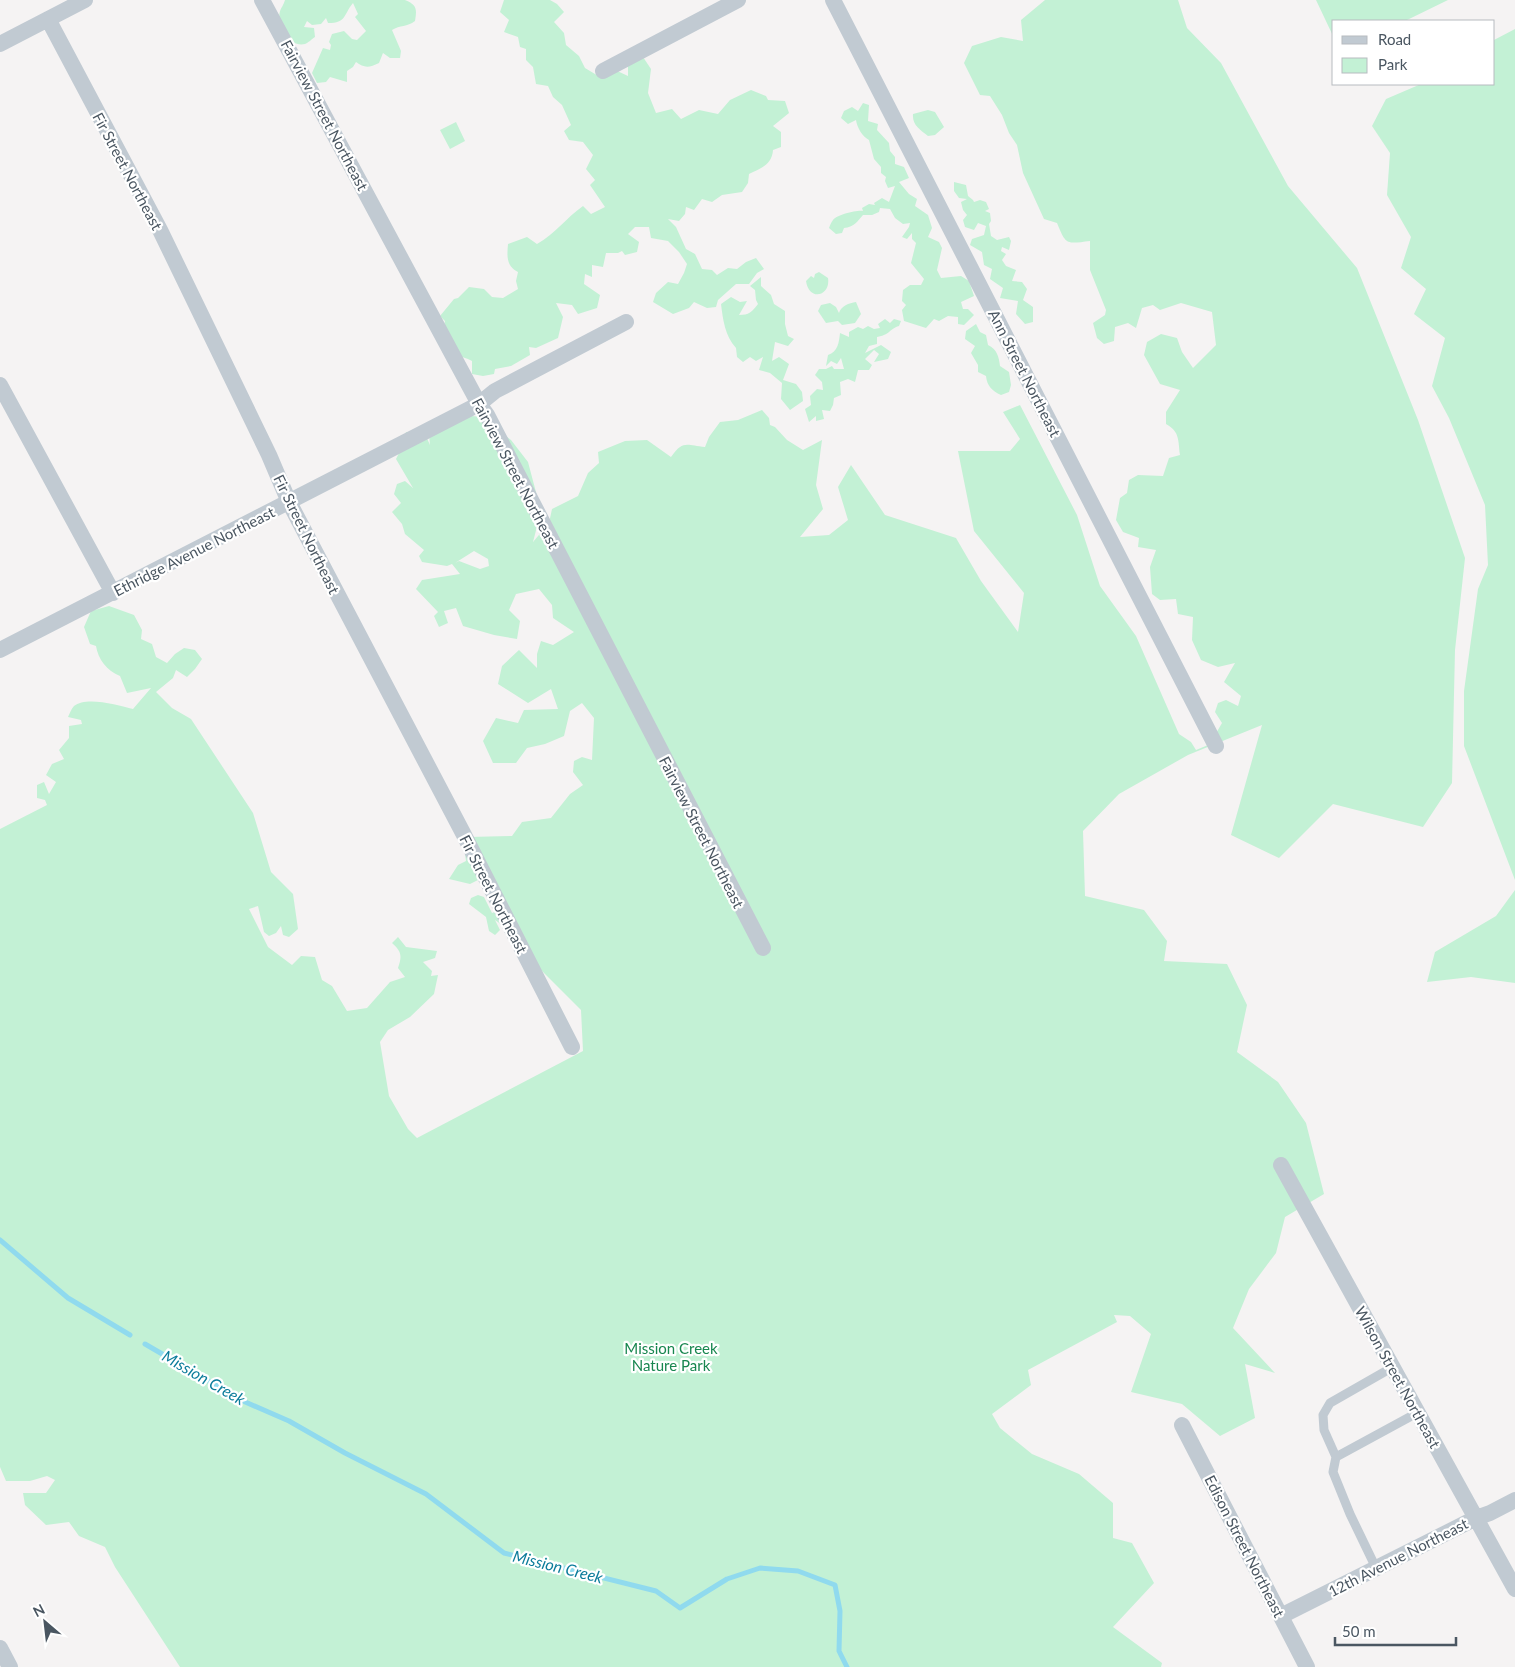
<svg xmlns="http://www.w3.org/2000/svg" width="1515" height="1667" viewBox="0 0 1515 1667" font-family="Lato,sans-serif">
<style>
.green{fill:#c3f1d5;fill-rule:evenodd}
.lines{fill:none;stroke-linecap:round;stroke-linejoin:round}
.stream{stroke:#90daee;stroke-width:5}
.service{stroke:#c1cad2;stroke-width:9}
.minor{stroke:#c1cad2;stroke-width:16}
.labels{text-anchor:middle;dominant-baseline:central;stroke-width:4.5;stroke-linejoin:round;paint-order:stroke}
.street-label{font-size:15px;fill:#4a5661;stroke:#fff}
.park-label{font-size:15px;fill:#17864f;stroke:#fff}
.water-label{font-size:16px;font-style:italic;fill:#0c7c9b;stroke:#fff}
</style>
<rect width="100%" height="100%" fill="#f5f3f3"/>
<path class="green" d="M285,0h120c12,5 12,9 10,21 -8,6 -15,4 -23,9l9,21 -1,7h-10l-7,-5 -4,10c-10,5 -15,5 -23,-1l-3,5 -6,4v11l-17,-5 -4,5 -9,1 -5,-10 11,-25 7,2 1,-5 -2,-3 3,-8 12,-3 8,8 5,1 9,-9 -11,-14 3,-3 -5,-11c-10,12 -6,20 -25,20l-2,-5 -5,6 -9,1 -5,-4 -3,6 10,1 1,9c-3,2 -7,6 -10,7 -16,4 -29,-19 -25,-33 1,-3 4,-7 5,-11z
M504,0h46l7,4 7,8 -10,10 10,11 2,12 13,11 6,12 15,9 13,-8 15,7v-15l15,-4 8,12 -3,24 8,20 16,-4 9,10 18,-9 19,4 12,-14 21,-10 15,6 2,4 17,1 4,12 -16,13 8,6v15l-8,3c-1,15 -12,18 -24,24l-1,9 -6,9 -20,3 -10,7 -10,-3 -8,11 -8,-3 -1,7 -6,7 -11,-2 8,8 10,22 9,5 7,15 10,1 5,5 11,-7 9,1 9,-7 10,-4 8,11 -7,4 -8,11h-13l-18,16 -2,7 -9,1 -13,-6 -5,6 -16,6 -20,-12 3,-9 12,-11 10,2 6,-11 3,-9 -8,-12 -11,-11 -17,-3 -2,-11h-14l-7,7 11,8 -2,10 -12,3 -3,-4 -4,2h-12l-3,14 -11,-2v12l-7,-3 -1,10 16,11 -3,13 -19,6 -6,-9 -16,-2 7,14 -5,21 -22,10 -7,-1 1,8 -19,11 -16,3 -1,5 -11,2 -11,-2v-13c-13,-7 -21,-4 -32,-15l5,-25 -5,-5 14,-17 4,-1 11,-11 15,2 8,8 11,1 15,-9 -2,-8 2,-9c-12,-6 -11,-16 -10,-28l19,-7 10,7c18,-10 29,-26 46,-38l8,8 14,-7 -15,-22 5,-5 -9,-11 7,-14 -10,-13 -14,-2 -5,-9 7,-6 -9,-20 -9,-8 -5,-11 -12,-2 -3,-17 -7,-7v-11l-6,-2 -2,-10 -14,-5 5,-12 -9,-8z
M1045,0h133l9,28 34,35 67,123 69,82 61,152 47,138 -10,92 -3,133 -29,44 -90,-23 -54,54 -48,-23 31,-110 -74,30 -69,39 -36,37 2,65 59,14 23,31 -3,20 63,3 20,41 -10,47 41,30 28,41 18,71 -39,23 -9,36 -27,36 -16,39 42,45 -30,-9 10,54 -35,18 -38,-32 -51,-12 20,-58 -21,-18 -16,-1 3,7 -89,48 3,15 -39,29 8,14 32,26 47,20 34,29v35l19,5 22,40 -41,44 49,36 -1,4h-981l-65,-100 -10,-20 -26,-11 -10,-14 -23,3 -21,-20 -2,-12h23l9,-13 -8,-4 -17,5h-24l-6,-14v-638l47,-24 -2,-5 -8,-2v-13l7,-3 5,12 7,-12 -10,-7 6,-11 12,-5 -5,-9 10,-12v-12l13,-2 -1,-4 -13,-3c2,-4 3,-8 6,-11 12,-10 44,-1 59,3l18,-21 -24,5 -7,-17c-13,-5 -22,-17 -24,-30l-6,-2 -6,-17 7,-16 18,-5 25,9 8,15 -1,9 11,5 4,13 11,6 8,-9 9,-6 11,2 7,9 -7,10 -8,8 -11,-7 -3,8 -17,14 16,16 19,11 62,94 18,59 22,22 5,35 -9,8 -6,-2 -2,-9 -5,7 -7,3 -5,-4 -6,-26 -9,3 19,38 24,18 9,-9 14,1 7,23 10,6 15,25 20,-3 23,-26 15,-5 -7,-9c4,-12 4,-16 -6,-25l6,-6 8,10 31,4 -2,7 -12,4 9,9 -1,5 7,-1 -4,19 -24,23 -22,13 -8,12 9,54 19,33 9,9 166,-87 -2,-41 -55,-55 -10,-20 -21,-15 5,10 -5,5 -6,-4 -3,-14 -17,-13 2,-6 7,-3 6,2 8,16 13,-5 -23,-30 -12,6 -21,-5 9,-14 8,-4 -1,-7 3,-17 44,-1 10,-14 29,-4 19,-24 13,-9 -10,-13 1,-11 8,-4 10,3 2,-42 -12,-15 -12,8 -6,25 -19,8 -18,4 -11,15h-23l-10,-22 13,-23 22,5 6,-13 34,-1 -7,-20 -23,14 -30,-19 4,-18 17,-16 18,18v-14l4,-13 12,4 21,-13 -21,-14 -1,-13 -13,-16 -23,5 -7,16 11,11 -3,18 -23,-4 -31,-9 -7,-18 -12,3 4,12 -9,4 -5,-11 4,-4 -22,-23 6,-9 38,-6 -8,-10 -5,2 -25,-4 -3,-6 5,-6 -19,-16 -3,-10 -10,-12 9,-9 -7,-9 3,-10 8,-3 8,7 -17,-29 7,-14 3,-13 19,2 5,11 -1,-11 42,-18 26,2v11l14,11 17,22 13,49 -8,31 16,-19 3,-14 26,-13 10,-23 11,-10 -1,-11 27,-11 22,-1 24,17c12,-17 15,-12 34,-10l4,-10 11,-15 18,-2 24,-10 7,8 1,7 5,2 12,13 16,10 19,-10 -6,45 7,24 -23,28 29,-2 19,-15 -10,-33 13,-22 34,50 71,23 25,43 37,51 6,-39 -50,-62 -16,-80h52l10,-12 -17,-27 17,-7 57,110 23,71 36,50 43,98 12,8 5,8 17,-7 2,-8 7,-12 -7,-11 3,-9 8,-3 12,6 3,-10 -17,-14 11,-19 -17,4 -17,-7 -9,-20 1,-23 -15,-3 -2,-15 -16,1 -8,-6 -2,-27 6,-17 -18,-3 1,-9 -16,-6 -7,-12 4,-22 7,-5 2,-13 9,-5 25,1 6,-18 11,-3c-2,-15 0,-23 -14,-31v-12l14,-22 -20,-6 -16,-29 3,-13 14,-8 16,4 5,14 11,16 23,-23 -4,-33 -31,-9 -21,7 -7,-5 -11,3 -6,20 -8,-5 -13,4 -1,14 -10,3 -7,-6 -4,-15 12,-8 1,-5 -16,-40v-29c-24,3 -24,4 -33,-18l-13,-4 -21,-46 -6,-28 -8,-12 -7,-18 -12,-19 -10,-1 -16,-32 8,-17 29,-9 22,4 -2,-21zM474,551l14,8 1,7 -9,3 -21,-8 -4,2z
M1316,0h132l-43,21h-71v17z
M1515,29v851l-51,-134v-55l14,-102 10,-24 -3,-60 -36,-87 -17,-32 13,-48 -31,-24 12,-25 -25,-21 10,-31 -24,-42 3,-42 -18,-27 14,-27 35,-15h73v-44z
M863,103l6,2 -1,16 10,3 -1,6 12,13 1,8 5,6v7l9,3 5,11 -10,4 10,12 8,5 -2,7 13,9 4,13 -4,9 11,5 3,6 -5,22 4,8 20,-2 8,5 5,15 -13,6 2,7h5l6,6 -10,10 -6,-1v-7l-10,-1 -9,5 -5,-2 -8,9 -22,-7 -2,-11 4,-5 -4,-4 1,-11 7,-5h11l3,-6 -13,-16 5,-20 -4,-4v-6l-5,6 -5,-2 7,-10 1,-4 -7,1 -8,-6 -5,-9 -10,-1 -1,4 -7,3h-9c-6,7 -9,12 -19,13l-2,5 -6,1 -7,-6c1,-3 2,-5 4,-8 4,-5 23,-10 30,-9l-1,-3 7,-4 6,1 -1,-2 8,-5 7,4 6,-16 -7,2 -3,-7 1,-4 -5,-4v-6l-7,-8 -5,-19c-6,-3 -12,-12 -13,-20l-8,4 -7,-6 3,-7 8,-4 6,4z
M928,110l7,2 9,15 -9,8 -7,1c-8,-6 -16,-11 -15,-22z
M456,122l9,19 -15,8 -10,-19z
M954,182l12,3 2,11 5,4 1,2 6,-2 6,2 3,7 -4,2 5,2 1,8 -2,3 2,12 6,4 12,-3 2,4 -2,9 -7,-3 -1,4 5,3 -4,6 4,6 10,4 -4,11 10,1 5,7 -4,11 10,7v15l-8,2 -9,-10 2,-13 -18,-3 3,-10 -13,-9 2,-10 -8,-4 -2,-13 -12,-7 2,-6 12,-4 2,-9 -8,-3 -4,7 -9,-3 -2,-7 4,-5 -4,-5 -2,-8 6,-3 -8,-1 -5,-7z
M819,272l9,6c3,18 -19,24 -22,3l5,-5 3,2 1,-4z
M761,277v9l10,9 3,9 11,7v13l3,12 6,3 -6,7 -13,-4 -3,19 7,-4 10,7 -6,16 13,4 6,8 1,9 -13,9 -9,-11 1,-16 -12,-10 -11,-3 4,-13 -7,4 -6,-4 -7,5 -6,-5 -1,-9c-11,-12 -13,-28 -15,-44l10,-7 9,5 7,-1 -8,14c10,0 13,-3 19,-11l-2,-4 -1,-10 -5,-4z
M856,302l5,12 -6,9 -13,2 -4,-4 -12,2 -8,-12 3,-6 9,-2 6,4 3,6c2,-7 10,-10 17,-11z
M885,319l5,4 4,-4 7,2 -2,5c-10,3 -9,9 -22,11v7l-8,2 -4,7 16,-8 10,7 -3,7 -14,3 5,-8 -5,-4 -9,9 7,6 -3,5h-11l-3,12 -7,-3 -8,3 1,13 -7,3 -1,7 -3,6 -8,-1 2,9 -8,2v-5l-7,6 -4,-13 6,-4 -1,-9 7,-7 6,1 -1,-8 -7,-7 4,-6h7l6,-3 2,3h10l-3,-11 -4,6 -6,-3 -5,5 2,-11c10,-3 11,-13 12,-22l9,4v-5l9,-5 5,2 5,-3 6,3 6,-1 -2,-4z
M976,324l4,8 6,3 2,10c9,4 11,12 12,21l9,6 2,13 -2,7 -8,3c-9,-4 -14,-9 -15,-19l-8,-4v-7l-7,-12 4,-7 -10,-7 1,-8z
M1515,890v93l-44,-6 -44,5 8,-30 61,-36z"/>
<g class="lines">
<path class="stream" d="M0,1240l68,58 62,37
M145,1344l98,57 46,20 56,32 81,41 78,59 152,38 24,17 47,-29 33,-11 38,3 37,14 5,26 -1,40 8,16"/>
<path class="service" d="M1336,1457l-12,-27 -1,-15 7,-12 63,-36
M1376,1568l-26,-54 -17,-42 3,-15 81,-44"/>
<path class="minor" d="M262,0l217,404 8,11 276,533
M833,0l383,746
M48,19l112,211 109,225 20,47 174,331 109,214
M0,44l85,-44
M603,71l135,-71
M0,385l113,208
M0,650l479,-246 16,-13 131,-69
M1281,1165l234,424
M1182,1425l125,242
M1281,1616l195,-98 14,-5 25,-13
M0,1648l10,19"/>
</g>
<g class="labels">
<g class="street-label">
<text transform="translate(325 115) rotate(62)">Fairview Street Northeast</text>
<text transform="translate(128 171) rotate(62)">Fir Street Northeast</text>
<text transform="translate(1025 373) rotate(63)">Ann Street Northeast</text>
<text transform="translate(516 473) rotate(62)">Fairview Street Northeast</text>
<text transform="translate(307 534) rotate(64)">Fir Street Northeast</text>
<text transform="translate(194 551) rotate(-27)">Ethridge Avenue Northeast</text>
<text transform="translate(702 832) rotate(63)">Fairview Street Northeast</text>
<text transform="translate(494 894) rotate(63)">Fir Street Northeast</text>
<text transform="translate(1398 1377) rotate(61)">Wilson Street Northeast</text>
<text transform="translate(1245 1546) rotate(63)">Edison Street Northeast</text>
<text transform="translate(1398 1557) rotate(-27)">12th Avenue Northeast</text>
</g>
<g class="park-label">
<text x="671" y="1348">Mission Creek<tspan x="671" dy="17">Nature Park</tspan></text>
</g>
<g class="water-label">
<text transform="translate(204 1377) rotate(30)">Mission Creek</text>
<text transform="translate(558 1566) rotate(14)">Mission Creek</text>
</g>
</g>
<rect x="1332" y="20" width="162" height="65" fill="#ffffff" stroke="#b7bbc0"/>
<rect x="1342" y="36" width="25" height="8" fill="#c1cad2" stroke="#b7bbc0"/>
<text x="1378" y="45" font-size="15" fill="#4a5661">Road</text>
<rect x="1342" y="58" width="25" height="15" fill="#c3f1d5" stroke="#b7bbc0"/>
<text x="1378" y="70" font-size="15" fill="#4a5661">Park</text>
<g transform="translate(45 1622) rotate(332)" stroke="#ffffff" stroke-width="4" paint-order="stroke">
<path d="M0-4L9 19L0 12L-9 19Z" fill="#4a5661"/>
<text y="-8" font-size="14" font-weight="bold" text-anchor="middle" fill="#4a5661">N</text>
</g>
<path d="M1335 1637v8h121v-8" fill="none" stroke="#4a5661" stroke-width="2.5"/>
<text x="1342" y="1637" font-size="15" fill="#4a5661" stroke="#ffffff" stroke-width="4" paint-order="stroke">50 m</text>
</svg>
